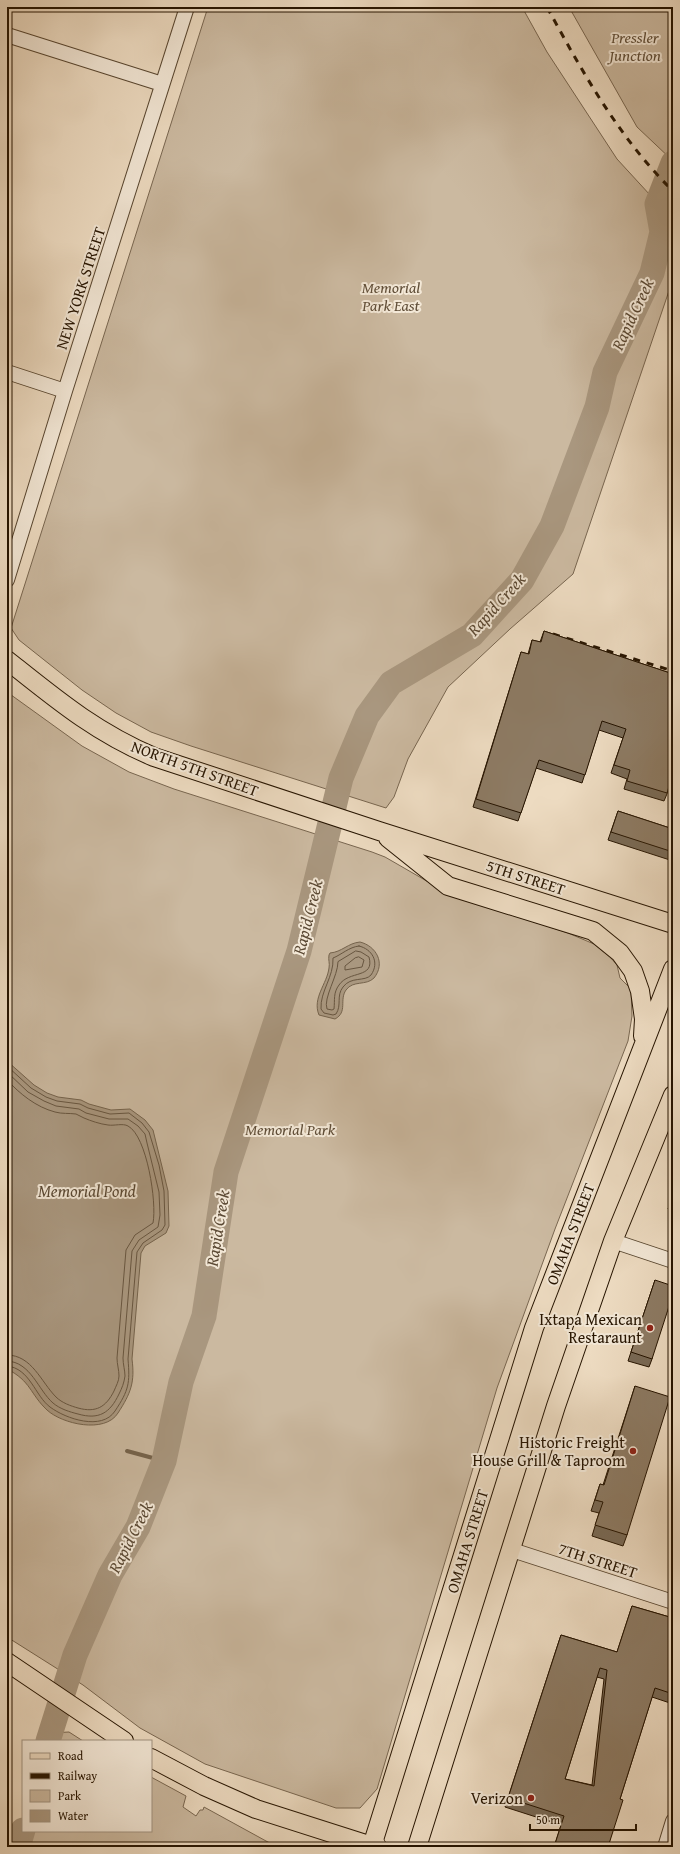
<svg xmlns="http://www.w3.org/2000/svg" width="680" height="1854" viewBox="0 0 680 1854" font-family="'Gentium Book Plus',serif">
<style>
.green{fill:#cbb9a0;stroke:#786650}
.water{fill:#a9977f;stroke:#75634c}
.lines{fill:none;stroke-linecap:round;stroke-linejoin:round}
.shore{stroke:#685640;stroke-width:1}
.stream{stroke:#75634c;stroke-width:4}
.river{stroke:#a9977f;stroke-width:25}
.minor-casing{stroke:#584630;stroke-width:16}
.major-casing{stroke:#261400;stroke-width:20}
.highway-casing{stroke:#261400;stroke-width:22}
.minor{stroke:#f3e8d7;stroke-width:14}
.major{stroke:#eddbc1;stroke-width:18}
.highway{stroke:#eddbc1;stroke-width:21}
.rail{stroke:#261400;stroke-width:3;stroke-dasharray:7 7;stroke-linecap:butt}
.wall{fill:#796a56;stroke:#261400;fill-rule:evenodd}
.building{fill:#8d7b64;stroke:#261400;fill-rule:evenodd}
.poi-dot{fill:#8f2418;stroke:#f3e8d7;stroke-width:1.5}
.labels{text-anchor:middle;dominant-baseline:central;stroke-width:4;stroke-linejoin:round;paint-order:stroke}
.park-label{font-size:16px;font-style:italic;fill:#604e38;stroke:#f3e8d7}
.street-label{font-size:16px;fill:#261400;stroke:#f3e8d7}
.poi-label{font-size:16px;fill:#261400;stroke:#f3e8d7;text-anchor:end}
.water-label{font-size:17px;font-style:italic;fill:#5a4833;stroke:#f3e8d7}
</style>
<rect width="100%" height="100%" fill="#eddbc1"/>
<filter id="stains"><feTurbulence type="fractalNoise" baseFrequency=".005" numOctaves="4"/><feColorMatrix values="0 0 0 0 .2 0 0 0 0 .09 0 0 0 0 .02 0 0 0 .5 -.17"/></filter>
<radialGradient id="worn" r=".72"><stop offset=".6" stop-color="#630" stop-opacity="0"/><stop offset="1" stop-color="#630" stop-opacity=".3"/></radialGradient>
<path class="green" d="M208,7h314l25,45 70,107 56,61v59l-100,295 -63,55 -62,58 -40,72 -14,38 -8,11 -195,-62 -40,-14 -35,-19 -34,-23 -63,-50 -8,-12z
M569,7h104v154l-36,-34z
M7,692l75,54 47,26 45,17 198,63 13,5 59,34 24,9 100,33 26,11 16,13 7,8 3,13 11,11 1,27 -4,25 -73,188 -58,159 -120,401 -17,19h-24l-131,-44 -65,-36 -57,-43 -76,-48z
M69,1732l14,9h-35l2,-8z
M151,1777l35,19 -3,11 13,9 4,-6h3l1,-3 73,40h-259l5,-17 128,1z"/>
<path class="water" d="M360,942c16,4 26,21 14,36 -8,8 -21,2 -28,12 -7,10 2,22 -11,29l-16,-4c-7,-17 8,-31 10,-47 1,-5 -1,-8 0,-13l1,-2c12,-1 18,-10 30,-11z
M7,1061l27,24 13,8 11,4 23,3 8,4 22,6 19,-1 15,11 8,10 15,61 1,35 -3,7 -21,13 -4,7 -9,106c3,23 -1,34 -14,54 -13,21 -56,11 -71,-3 -17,-16 -16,-29 -40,-41z"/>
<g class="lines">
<path class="shore" d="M359,946c13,3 21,16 12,29 -6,7 -20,1 -28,12 -7,9 -1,18 -7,27l-3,1 -9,-2 -3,-4c-1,-18 13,-32 12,-51 8,-3 16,-11 26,-12z
M356,951l5,1 8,5c6,22 -20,13 -30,28 -6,8 -4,15 -5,24l-2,1 -5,-1c-4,-11 11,-33 11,-47z
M359,957l5,3 -2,7 -17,3v-4l10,-8z
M7,1066l24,22 15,9 11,4 23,3 8,4 22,6 19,-1 13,10 7,9 10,33 5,26 1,34 -3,5 -19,13 -6,9 -9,107c2,24 1,31 -13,52 -13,20 -49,8 -65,-4 -15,-11 -20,-39 -43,-41
M7,1072l21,20 16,9 12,5 23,3 7,4 23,6h19l10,7 7,8 2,9 12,49 1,23 -2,12 -19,13 -7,11 -9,107c0,6 2,13 2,18 -1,7 -3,12 -6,18 -9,19 -20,26 -41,20 -8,-2 -18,-5 -25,-11 -15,-13 -22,-41 -46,-42
M7,1080c13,14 29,27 48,32 7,2 14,1 21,2 3,1 5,3 8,4 7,3 16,6 24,7 6,1 15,-2 20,1 19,10 29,77 25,97l-18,12 -9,15 -9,108c0,6 2,12 2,18 0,5 -3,10 -5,15 -8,16 -18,22 -36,17 -7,-2 -16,-5 -22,-11 -15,-15 -24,-42 -49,-42"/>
<path class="stream" d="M127,1451l37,10"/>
<path class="river" d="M48,1741l27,-86 35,-80 28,-48 26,-66 17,-79 23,-66 22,-144 73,-221 42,-173 26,-62 24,-33 81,-48 50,-55 30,-54 45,-119 8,-35 47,-99 10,-41 -5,-28 16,-41
M18,1847l5,-17"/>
<g class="minor-casing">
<path id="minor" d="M7,35l155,49
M7,372l58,19
M7,580l58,-189 122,-384
M613,1241l60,20
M512,1550l161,52
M665,1847l8,-26"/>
</g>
<g class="major-casing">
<path id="major" d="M7,660c49,39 88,72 147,97l225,74 294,93
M388,838l60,48 145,45 27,22 13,18 7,20 4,28 -1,17
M7,1662l117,79
M151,1758l53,28 52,23 116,37 162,-518 139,-359
M417,1847l139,-441 57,-165 60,-146"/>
</g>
<g class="highway-casing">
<path id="highway" d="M371,1847h5"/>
</g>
<use href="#minor" class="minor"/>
<use href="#major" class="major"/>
<use href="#highway" class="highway"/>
<path class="rail" d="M547,7c36,66 72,131 126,184
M553,634l120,37"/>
</g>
<path class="wall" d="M544,631l129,43v116l-4,-1 -5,12 -40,-12 3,-10 -16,-6 12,-35 -24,-8 -17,53 -46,-15 -18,53 -45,-14 48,-155 7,2 4,-14 8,2z
M618,811l55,18v32l-65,-21z
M673,1194v16l-5,-1z
M655,1280l-3,79 -3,8 -21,-6z
M635,1386l-8,149 -4,11 -31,-10 7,-23 -8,-2 9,-27 3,1z
M673,1563v6l-2,-1z
M632,1606l41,12v86l-21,-7 -32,102 -12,48h-54l7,-22 -56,-18 53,-163 3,-9 56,17zM597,1677l7,2 -12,106 -27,-6z"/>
<path class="building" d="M544,631l129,43v107l-2,-1 -4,13 -40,-12 3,-11 -16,-5 12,-36 -24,-8 -17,54 -46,-15 -18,53 -45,-14 45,-147 8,2 3,-14 9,2z
M618,811l55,18v23l-62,-20z
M655,1280l18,6v8l-21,65 -21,-7z
M635,1386l35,11 -43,138 -32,-10 8,-23 -8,-2 5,-16 4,1z
M632,1606l41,12v76l-18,-6 -35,111 3,1 -15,47h-54l10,-31 -56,-18 53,-163 56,17zM600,1668l7,2 -13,116 -29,-7z"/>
<g class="poi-dot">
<circle cx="650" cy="1328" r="4"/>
<circle cx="633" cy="1451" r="4"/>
<circle cx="531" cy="1798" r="4"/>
</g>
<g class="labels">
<g class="park-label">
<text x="635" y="37">Pressler<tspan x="635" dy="18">Junction</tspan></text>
<text x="391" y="287">Memorial<tspan x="391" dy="18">Park East</tspan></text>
<text x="290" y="1129">Memorial Park</text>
</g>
<g class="street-label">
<text transform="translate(80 288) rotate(-72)">NEW YORK STREET</text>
<text transform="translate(195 768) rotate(20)">NORTH 5TH STREET</text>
<text transform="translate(526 877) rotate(18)">5TH STREET</text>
<text transform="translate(570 1234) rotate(-69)">OMAHA STREET</text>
<text transform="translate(467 1541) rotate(-73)">OMAHA STREET</text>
<text transform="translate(598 1560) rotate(18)">7TH STREET</text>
</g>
<g class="poi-label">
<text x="642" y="1319">Ixtapa Mexican<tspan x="642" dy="18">Restaraunt</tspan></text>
<text x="625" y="1442">Historic Freight<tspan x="625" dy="18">House Grill &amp; Taproom</tspan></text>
<text x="523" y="1798">Verizon</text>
</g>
<g class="water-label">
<text transform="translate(632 314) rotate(-65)">Rapid Creek</text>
<text transform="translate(496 604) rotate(-48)">Rapid Creek</text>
<text transform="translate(307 917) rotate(-76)">Rapid Creek</text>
<text x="87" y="1190">Memorial Pond</text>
<text transform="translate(217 1228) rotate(-81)">Rapid Creek</text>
<text transform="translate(130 1537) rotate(-63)">Rapid Creek</text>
</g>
</g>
<rect width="680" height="1854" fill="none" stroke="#eddbc1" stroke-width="24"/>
<rect x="8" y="8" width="664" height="1838" fill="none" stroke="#261400" stroke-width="2"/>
<rect x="12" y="12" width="656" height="1830" fill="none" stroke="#261400"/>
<rect x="22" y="1740" width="130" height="92" fill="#f3e8d7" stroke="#a19381"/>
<rect x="30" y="1753" width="20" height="6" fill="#eddbc1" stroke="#a19381"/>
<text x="58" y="1760" font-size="12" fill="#261400">Road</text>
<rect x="30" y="1773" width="20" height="6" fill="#261400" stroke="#a19381"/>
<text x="58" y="1780" font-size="12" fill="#261400">Railway</text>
<rect x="30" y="1790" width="20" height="12" fill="#cbb9a0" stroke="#a19381"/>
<text x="58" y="1800" font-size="12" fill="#261400">Park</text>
<rect x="30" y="1810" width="20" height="12" fill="#a9977f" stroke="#a19381"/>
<text x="58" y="1820" font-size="12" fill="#261400">Water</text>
<path d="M530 1824v6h106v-6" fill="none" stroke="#261400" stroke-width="2"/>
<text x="536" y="1824" font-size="12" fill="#261400" stroke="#f3e8d7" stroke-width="3" paint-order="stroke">50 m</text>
<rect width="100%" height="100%" filter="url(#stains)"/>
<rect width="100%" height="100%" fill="url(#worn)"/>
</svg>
